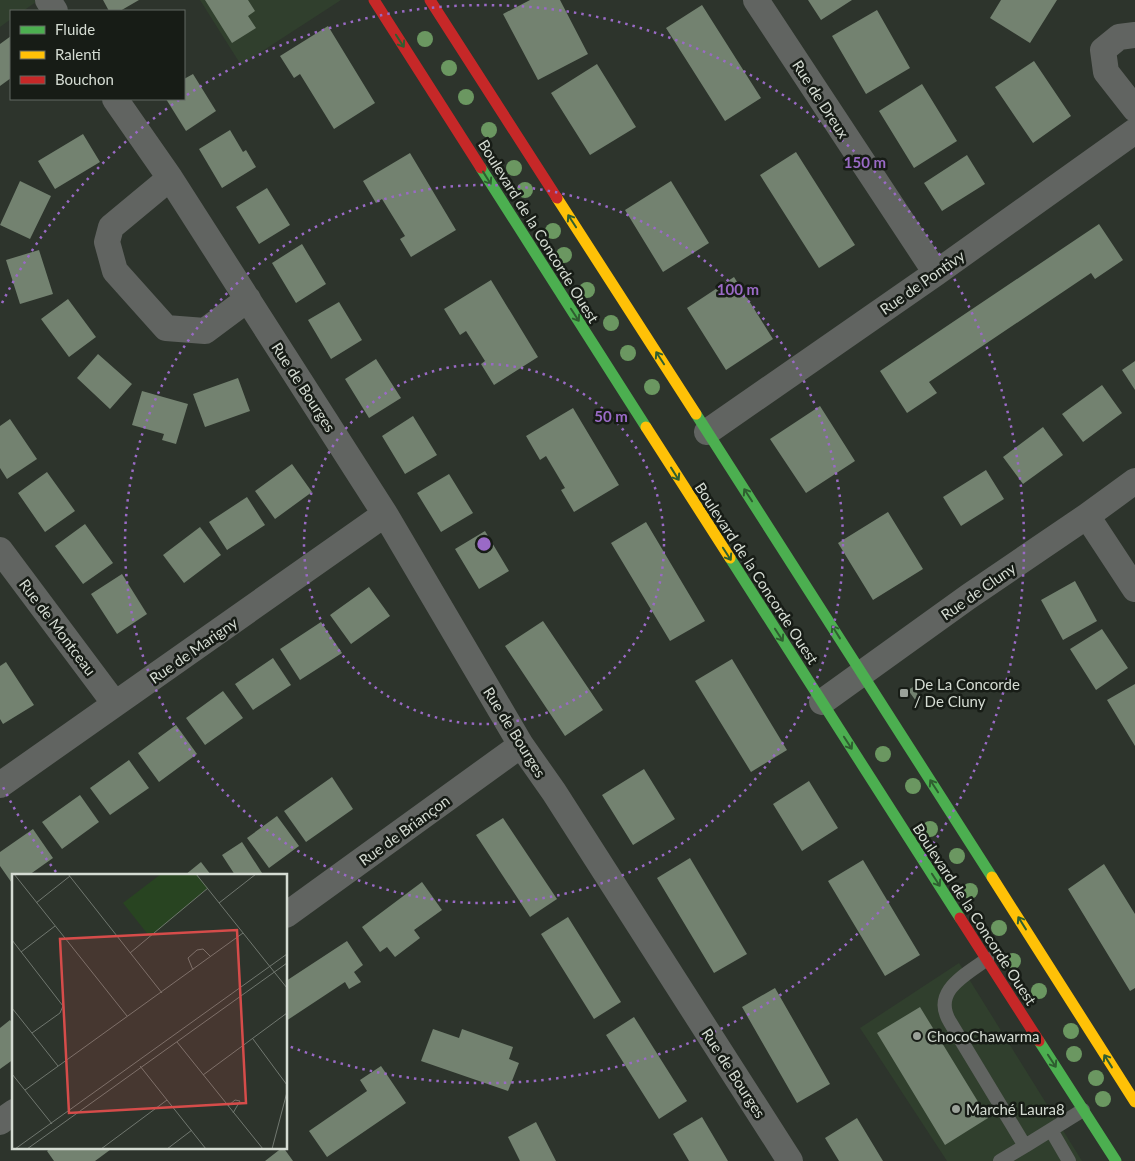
<svg xmlns="http://www.w3.org/2000/svg" width="1135" height="1161" viewBox="0 0 1135 1161" font-family="Lato,sans-serif">
<style>
.built{fill:#303f2d}
.building{fill:#738270}
.lines{fill:none;stroke-linecap:round;stroke-linejoin:round}
.lane{stroke:#616461;stroke-width:14}
.street{stroke:#616461;stroke-width:26}
.fast{stroke:#4caf50;stroke-width:11}
.slow{stroke:#ffc107;stroke-width:11}
.jam{stroke:#c62828;stroke-width:11}
.tree{fill:#6b9761}
.oneway{stroke:#2f5e30}
.ring{fill:none;stroke:#9a6ac6;stroke-width:2.5;stroke-dasharray:2.5 5}
.poi-dot{fill:#9aa199;stroke:#171c16;stroke-width:2}
.labels{text-anchor:middle;dominant-baseline:central;stroke-width:5;stroke-linejoin:round;paint-order:stroke}
.street-label{font-size:15px;fill:#d5dcd3;stroke:#171c16}
.poi-label{font-size:15px;fill:#d5dcd3;stroke:#171c16;text-anchor:start}
.inset-road{fill:none;stroke:#70776f;stroke-width:1}
.view{fill:#d64c4a;fill-opacity:0.15;stroke:#d64c4a;stroke-width:2.5}
.inset-edge{fill:none;stroke:#d5dcd3;stroke-width:2.5}
.centre{fill:#9a6ac6;stroke:#171c16;stroke-width:2.5}
.ring-label{font-size:15px;text-anchor:middle;font-weight:bold;fill:#9a6ac6;stroke:#171c16;stroke-width:5;stroke-linejoin:round;paint-order:stroke}
</style>
<rect width="100%" height="100%" fill="#2d342c"/>
<path class="built" d="M0,0h39l-16,11h-12v8l-11,8z
M200,0h141l-100,65z
M959,963l123,198h-135l-87,-133z"/>
<path class="building" d="M103,0h36l-19,11h-11z
M205,0h43l7,11 -7,5 8,12 -24,15z
M530,0h30l28,54 -50,26 -35,-66z
M808,0h44l-31,20z
M1001,0h56l-27,43 -40,-25z
M702,5l59,93 -36,23 -59,-93z
M877,10l33,58 -44,26 -34,-58z
M328,26l47,77 -41,26 -34,-55 -6,4 -14,-22z
M11,36v42l-11,8v-42z
M1034,61l37,55 -38,27 -38,-56z
M597,64l39,63 -46,28 -39,-62z
M193,74l23,37 -30,20 -20,-32h18v-20z
M922,84l35,57 -43,27 -35,-57z
M230,130l13,22 3,-2 10,17 -34,21 -23,-39z
M83,134l17,28 -45,27 -17,-28z
M796,152l59,93 -36,23 -59,-93z
M410,153l46,77 -45,27 -11,-18 5,-3 -23,-37 -6,4 -13,-22z
M967,155l18,29 -43,27 -18,-28z
M20,181l31,15 -21,43 -30,-14z
M671,181l38,62 -46,29 -38,-62z
M267,188l23,37 -31,19 -23,-37z
M1099,224l24,36 -28,19 -4,-6 -162,109 8,11 -30,20 -27,-42z
M302,244l24,40 -30,19 -24,-40z
M39,250l14,44 -33,10 -14,-44z
M734,277l39,62 -47,31 -39,-62z
M491,280l47,77 -44,28 -13,-21 4,-3 -19,-30 -6,4 -16,-26z
M68,299l28,38 -27,20 -28,-38z
M339,302l23,38 -31,19 -23,-39z
M98,354l34,30 -22,25 -33,-31z
M376,359l25,39 -32,20 -24,-39z
M1135,361v29l-13,-20z
M238,378l12,33 -45,16 -12,-33z
M1102,385l20,28 -39,29 -21,-28z
M142,391l46,13 -12,40 -14,-4 2,-6 -32,-9z
M820,406l35,55 -49,32 -36,-54z
M573,408l46,77 -45,27 -13,-22 4,-2 -19,-32 -6,4 -14,-24z
M413,416l24,39 -32,19 -23,-38z
M10,419l27,40 -30,20 -7,-11v-42z
M1043,427l20,28 -40,29 -20,-27z
M292,464l20,28 -37,27 -20,-28z
M986,470l18,29 -43,27 -18,-29z
M47,472l28,39 -30,21 -27,-39z
M449,474l24,39 -32,19 -24,-39z
M247,497l18,28 -38,25 -18,-28z
M888,512l35,57 -50,31 -35,-57z
M646,522l59,99 -35,20 -59,-98z
M85,524l28,39 -30,21 -28,-38z
M200,527l21,28 -37,28 -21,-28z
M485,531l24,40 -30,18 -24,-40z
M122,574l25,40 -30,20 -26,-40z
M1075,581l22,40 -34,19 -22,-40z
M369,587l21,29 -39,28 -21,-29z
M543,621l60,89 -38,26 -60,-90z
M321,622l21,31 -42,27 -20,-31z
M1102,629l26,39 -32,22 -26,-41z
M273,658l18,27 -38,25 -18,-26z
M732,659l55,91 -36,22 -56,-91z
M6,662l28,43 -31,19 -3,-5v-53z
M1135,684v62l-28,-46z
M913,687l7,11 -4,3 -8,-11z
M223,691l20,27 -38,27 -19,-27z
M176,725l21,29 -38,28 -21,-29z
M129,760l20,28 -39,27 -20,-27z
M644,769l31,50 -42,26 -31,-50z
M332,777l21,32 -47,33 -22,-31z
M809,781l29,47 -36,23 -29,-47z
M80,795l19,27 -37,27 -20,-27z
M277,816l22,30 -30,22 -22,-30z
M503,818l54,81 -27,18 -54,-82z
M33,829l20,29 -24,17h-15v11l-14,-20v-14z
M242,842l20,31 -2,2h-25l-13,-20z
M690,858l57,96 -33,19 -57,-95z
M863,860l57,95 -35,21 -57,-95z
M201,862l10,13h-26z
M1104,864l31,50v74l-5,3 -62,-102z
M422,882l20,28 -28,20 6,8 -25,19 -8,-10 -7,5 -18,-25z
M568,917l53,85 -27,17 -53,-85z
M347,941l16,24 -9,7 7,10 -12,7 -4,-7 -59,39v-40z
M775,988l55,96 -33,19 -55,-96z
M920,1007l68,111 -43,27 -68,-112z
M634,1017l53,84 -28,18 -53,-84z
M10,1020l4,5v34l-14,10v-41z
M433,1029l26,9 3,-9 51,18 -4,12 10,4 -11,28 -87,-30z
M381,1066l25,37 -79,54 -18,-26 58,-40 -7,-11z
M702,1117l26,44h-39l-16,-27z
M857,1118l26,43h-44l-14,-23z
M536,1122l20,39h-36l-12,-24z
M52,1147h62l-19,14h-41l-7,-10z
M283,1147l10,14h-28z"/>
<g class="lines">
<path class="lane" d="M987,959c-21,16 -56,32 -37,63l75,124 58,-36
M1051,1130l18,31
M1000,1161l25,-15"/>
<path class="street" d="M48,0l7,11
M756,0l180,273
M1135,35l-16,2 -16,13 3,22 29,37
M115,99l55,79 215,336 136,231 33,47 236,369
M170,178l-59,49 -4,15 8,29 51,57 39,3 43,-32
M707,432l229,-159 199,-142
M1087,516l48,73
M0,550l115,154
M822,702l146,-105 119,-81 48,-35
M0,785l385,-271
M286,915l235,-170
M0,1122l14,-10"/>
<path class="fast" d="M481,168l165,259
M696,414l296,463
M730,558l230,360
M1039,1041l77,120"/>
<path class="slow" d="M557,198l139,216
M646,427l84,131
M992,877l143,225"/>
<path class="jam" d="M374,0l107,168
M430,0l127,198
M960,918l79,123"/>
</g>
<g class="tree">
<circle cx="425" cy="39" r="8"/>
<circle cx="449" cy="68" r="8"/>
<circle cx="466" cy="97" r="8"/>
<circle cx="489" cy="130" r="8"/>
<circle cx="514" cy="168" r="8"/>
<circle cx="525" cy="190" r="8"/>
<circle cx="553" cy="231" r="8"/>
<circle cx="564" cy="255" r="8"/>
<circle cx="587" cy="290" r="8"/>
<circle cx="611" cy="323" r="8"/>
<circle cx="628" cy="353" r="8"/>
<circle cx="652" cy="387" r="8"/>
<circle cx="883" cy="754" r="8"/>
<circle cx="913" cy="786" r="8"/>
<circle cx="930" cy="829" r="8"/>
<circle cx="957" cy="856" r="8"/>
<circle cx="970" cy="891" r="8"/>
<circle cx="999" cy="928" r="8"/>
<circle cx="1013" cy="961" r="8"/>
<circle cx="1039" cy="991" r="8"/>
<circle cx="1071" cy="1031" r="8"/>
<circle cx="1074" cy="1054" r="8"/>
<circle cx="1096" cy="1078" r="8"/>
<circle cx="1103" cy="1099" r="8"/>
</g>
<defs><path id="oneway-shaft" d="M-6 0H5M1.5-3L5.5 0L1.5 3" fill="none" stroke-width="1.6" stroke-linecap="round" stroke-linejoin="round" transform="scale(1.25)"/></defs>
<g class="oneway">
<use href="#oneway-shaft" transform="translate(400 41) rotate(57)"/>
<use href="#oneway-shaft" transform="translate(487 178) rotate(58)"/>
<use href="#oneway-shaft" transform="translate(572 221) rotate(-123)"/>
<use href="#oneway-shaft" transform="translate(575 315) rotate(57)"/>
<use href="#oneway-shaft" transform="translate(660 358) rotate(-123)"/>
<use href="#oneway-shaft" transform="translate(675 474) rotate(58)"/>
<use href="#oneway-shaft" transform="translate(748 495) rotate(-123)"/>
<use href="#oneway-shaft" transform="translate(727 554) rotate(57)"/>
<use href="#oneway-shaft" transform="translate(836 632) rotate(-122)"/>
<use href="#oneway-shaft" transform="translate(779 635) rotate(57)"/>
<use href="#oneway-shaft" transform="translate(848 743) rotate(57)"/>
<use href="#oneway-shaft" transform="translate(934 786) rotate(-123)"/>
<use href="#oneway-shaft" transform="translate(936 880) rotate(57)"/>
<use href="#oneway-shaft" transform="translate(1022 923) rotate(-122)"/>
<use href="#oneway-shaft" transform="translate(1052 1061) rotate(57)"/>
<use href="#oneway-shaft" transform="translate(1108 1061) rotate(-122)"/>
</g>
<g class="ring">
<circle cx="484" cy="544" r="180"/>
<circle cx="484" cy="544" r="359"/>
<path d="M56 872A539 539 0 0 1 2 785M2 303A539 539 0 0 1 179 100M187 95A539 539 0 1 1 286 1045"/>
</g>
<g class="poi-dot">
<rect x="899" y="688" width="10" height="10" rx="2.5"/>
<circle cx="917" cy="1036" r="5"/>
<circle cx="956" cy="1109" r="5"/>
</g>
<g class="labels">
<g class="street-label">
<text transform="translate(821 99) rotate(57)">Rue de Dreux</text>
<text transform="translate(539 231) rotate(58)">Boulevard de la Concorde Ouest</text>
<text transform="translate(922 282) rotate(-35)">Rue de Pontivy</text>
<text transform="translate(304 387) rotate(57)">Rue de Bourges</text>
<text transform="translate(757 573) rotate(57)">Boulevard de la Concorde Ouest</text>
<text transform="translate(978 591) rotate(-35)">Rue de Cluny</text>
<text transform="translate(58 627) rotate(53)">Rue de Montceau</text>
<text transform="translate(193 650) rotate(-35)">Rue de Marigny</text>
<text transform="translate(515 732) rotate(58)">Rue de Bourges</text>
<text transform="translate(404 830) rotate(-36)">Rue de Briançon</text>
<text transform="translate(975 914) rotate(57)">Boulevard de la Concorde Ouest</text>
<text transform="translate(734 1073) rotate(57)">Rue de Bourges</text>
</g>
<g class="poi-label">
<text x="914" y="684">De La Concorde<tspan x="914" dy="17">/ De Cluny</tspan></text>
<text x="927" y="1036">ChocoChawarma</text>
<text x="966" y="1109">Marché Laura8</text>
</g>
</g>
<g transform="translate(12 874)">
<rect width="275" height="275" fill="#2d342c"/>
<path d="M149,0h35l12,14 -58,49 -27,-34z" fill="#284421"/>
<path class="inset-road" d="M2,0l113,142M56,0l94,119M184,0l91,114M24,29l34,-27M207,29l37,-29M0,66l51,66 -3,7 -28,20M9,78l34,-26M118,79l78,-65M181,96l-5,-12 9,-8 6,-1 8,8M0,134l46,58M241,165l34,46M165,168l86,107M128,192l66,83M0,200l40,50M191,201l84,-62M13,216l218,-157M216,232l7,-6 5,1 -7,12M3,275l272,-195M15,275l260,-186M89,275l66,-49M155,275l25,-19M260,275l15,-57"/>
<path class="view" d="M225,56l9,173 -177,10 -9,-174z"/>
<rect width="275" height="275" class="inset-edge"/>
</g>
<circle cx="484" cy="544" r="8" class="centre"/>
<g class="ring-label">
<text x="865" y="168">150 m</text>
<text x="738" y="295">100 m</text>
<text x="611" y="422">50 m</text>
</g>
<rect x="10" y="10" width="175" height="90" fill="#171c16" stroke="#636962"/>
<rect x="20" y="26" width="25" height="8" fill="#4caf50" stroke="#636962"/>
<text x="55" y="35" font-size="15" fill="#d5dcd3">Fluide</text>
<rect x="20" y="51" width="25" height="8" fill="#ffc107" stroke="#636962"/>
<text x="55" y="60" font-size="15" fill="#d5dcd3">Ralenti</text>
<rect x="20" y="76" width="25" height="8" fill="#c62828" stroke="#636962"/>
<text x="55" y="85" font-size="15" fill="#d5dcd3">Bouchon</text>
</svg>
